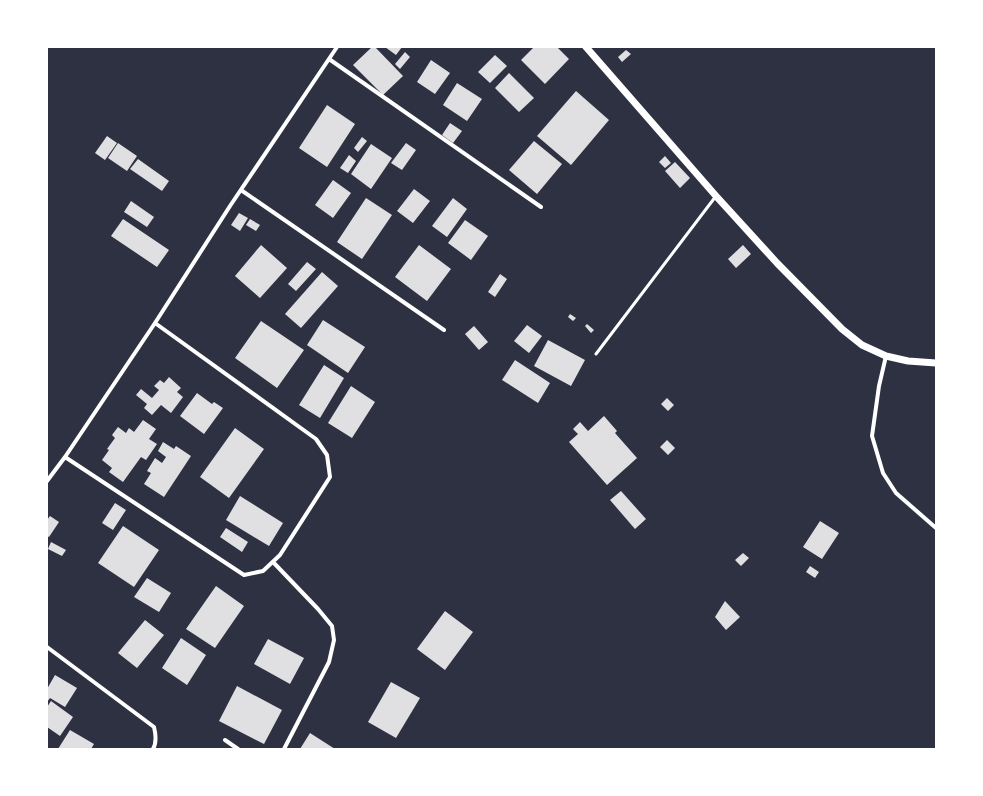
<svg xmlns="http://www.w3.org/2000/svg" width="983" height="796" viewBox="0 0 983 796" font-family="'Fira Sans',sans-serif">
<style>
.building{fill:#e0e0e3}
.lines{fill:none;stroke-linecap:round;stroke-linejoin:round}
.service{stroke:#fff;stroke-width:3}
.minor{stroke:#fff;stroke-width:4}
.tertiary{stroke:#fff;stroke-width:7}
</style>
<rect width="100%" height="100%" fill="#2d3142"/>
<path class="building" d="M372,47h3l28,29 -20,19 -30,-30z
M385,47h17l-6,8z
M534,47h23l12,12 -24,25 -24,-24z
M626,50l5,4 -9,8 -4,-5z
M405,52l5,5 -10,12 -5,-5z
M495,55l12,11 -17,17 -12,-11z
M431,60l19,13 -15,21 -18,-12z
M509,73l25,25 -15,14 -24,-24z
M457,83l25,16 -15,22 -24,-16z
M576,91l33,29 -38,45 -34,-29z
M327,105l28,19 -28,43 -28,-19z
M450,123l12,8 -9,12 -11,-8z
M107,136l10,7 -12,17 -10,-7z
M362,137l5,4 -9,11 -4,-4z
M534,141l28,23 -25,30 -28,-24z
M118,143l19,13 -10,15 -19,-13z
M406,143l10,7 -14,20 -11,-7z
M371,144l21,14 -21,31 -20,-15z
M349,155l7,6 -8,12 -8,-5z
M665,156l6,7 -6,5 -6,-6z
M138,159l31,22 -7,10 -32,-22z
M675,162l15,16 -10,10 -15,-17z
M333,180l18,13 -18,25 -18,-13z
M414,189l16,12 -17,22 -16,-12z
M366,198l26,17 -30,44 -25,-17z
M453,198l14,11 -20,28 -15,-11z
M131,201l23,16 -7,10 -23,-15z
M239,213l9,5 -8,13 -9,-6z
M123,219l46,31 -12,17 -46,-31z
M250,219l10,6 -4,6 -10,-6z
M465,220l23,16 -17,24 -23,-17z
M261,245l26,23 -27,30 -25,-22z
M419,245l32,24 -24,32 -32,-24z
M743,245l8,9 -15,14 -8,-9z
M307,262l9,7 -20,22 -8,-7z
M322,272l16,14 -37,42 -16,-14z
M500,274l7,5 -12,18 -7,-5z
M570,314l6,4 -3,3 -5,-4z
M323,320l42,27 -17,26 -41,-28z
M261,321l43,29 -27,38 -42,-30z
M587,324l7,6 -3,3 -6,-7z
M527,325l15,11 -13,17 -15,-12z
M474,326l14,16 -9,8 -14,-16z
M548,340l37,20 -14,26 -37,-20z
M515,360l35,23 -12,20 -36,-23z
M324,365l20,13 -24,40 -21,-13z
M169,377l12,11 -4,4 6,5 -12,16 -10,-8 -9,10 -8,-7 3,-4 -11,-9 5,-6 11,9 7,-8 -5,-4 6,-6 4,3z
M351,386l24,16 -23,36 -24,-15z
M197,393l15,11 2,-2 9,6 -19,26 -24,-18z
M667,398l7,7 -6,6 -7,-7z
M604,416l13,15 -2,2 22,25 -30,27 -38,-43 9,-8 -5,-5 7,-7 8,9z
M143,420l13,9 -7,10 8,5 -11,16 -5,-3 -18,25 -14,-10 3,-4 -10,-8 7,-10 -2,-1 8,-11 -3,-3 6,-8 8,6 3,-5 5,4z
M235,428l29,21 -35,49 -29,-21z
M667,440l8,8 -7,7 -8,-8z
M163,442l11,7 2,-3 15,10 -27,41 -20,-13 7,-11 -4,-2 8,-13 7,5 4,-6 -8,-6z
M621,491l25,28 -11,10 -25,-29z
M240,496l43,27 -14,23 -43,-26z
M115,503l11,7 -13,20 -11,-7z
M50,516l9,6 -10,15 -2,-1v-16z
M820,521l19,12 -17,26 -19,-12z
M123,526l36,24 -25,37 -36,-24z
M226,528l22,14 -6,10 -22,-15z
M51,542l15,8 -4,6 -14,-7z
M743,553l6,5 -8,8 -6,-6z
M810,566l9,6 -4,6 -9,-6z
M147,578l24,15 -12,19 -25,-15z
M216,586l28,20 -29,42 -29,-19z
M725,601l15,16 -14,13 -11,-13z
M445,611l28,21 -28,38 -28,-21z
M145,620l19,15 -27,33 -19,-15z
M181,638l25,17 -19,30 -25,-17z
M268,639l36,19 -14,26 -36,-20z
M55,675l22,13 -12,19 -15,-9 -3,4v-13z
M391,682l29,16 -24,40 -28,-16z
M237,686l45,24 -18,34 -45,-23z
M51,701l22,16 -13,19 -13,-9v-20z
M70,730l24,14 -3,5h-33z
M310,733l25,16h-35z"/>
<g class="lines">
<path class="service" d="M596,354l120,-158"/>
<path class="minor" d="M329,59l212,148
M241,190l203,140
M886,356l-7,30 -7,50 11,37 13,20 40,35
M65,457l179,118 19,-4 17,-16 50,-78 -3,-22 -11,-16 -161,-116
M47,481l18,-24 90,-134 75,-117 107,-159
M273,562l45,47 14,17 2,14 -5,22 -45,87
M47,647l107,80c2,8 3,15 -1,22
M225,740l13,9"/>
<path class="tertiary" d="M586,47l130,149 61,67 65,66 20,16 24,11 22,5 28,2"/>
</g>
<rect width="983" height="796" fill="none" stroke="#ffffff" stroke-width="96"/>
</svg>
